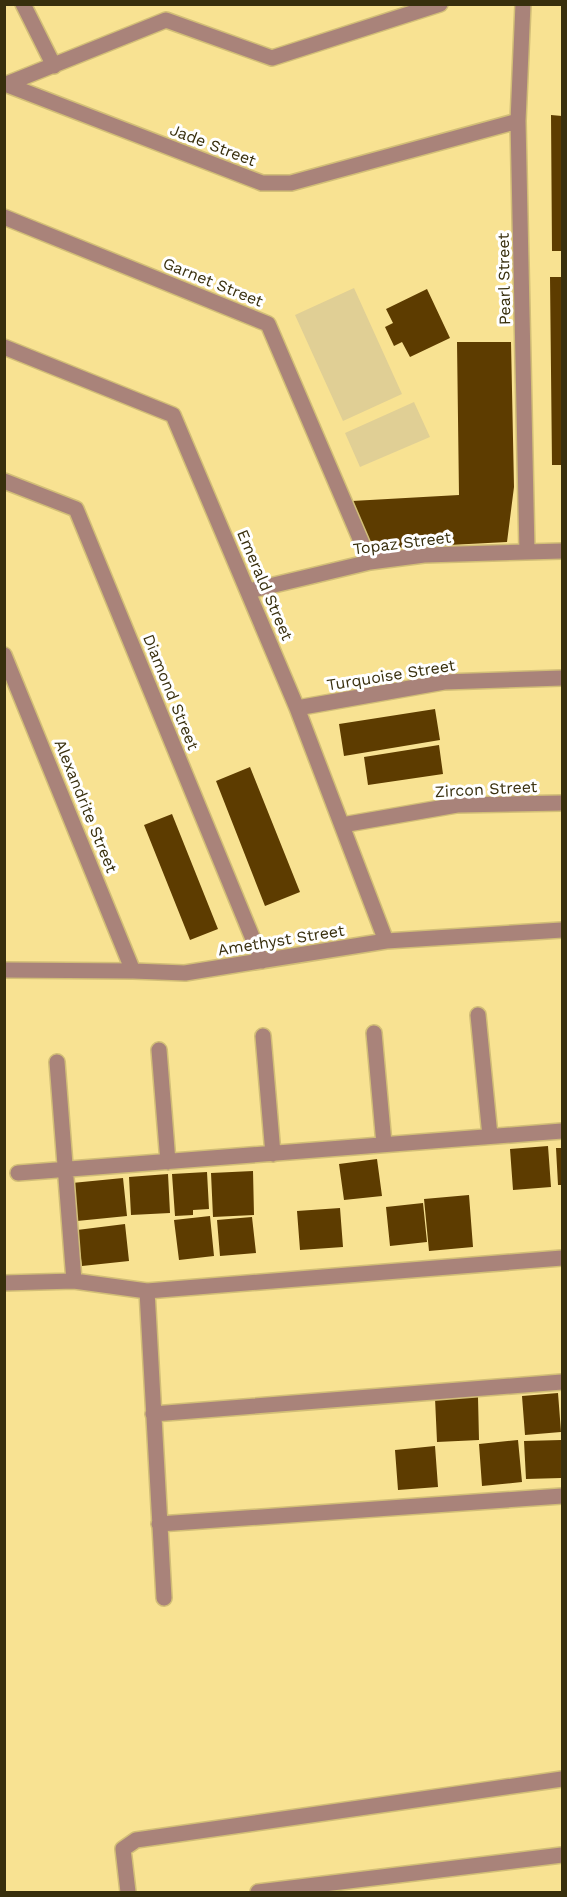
<svg xmlns="http://www.w3.org/2000/svg" width="567" height="1897" viewBox="0 0 567 1897" font-family="'Work Sans',sans-serif">
<style>
.green{fill:#e0cf95}
.building{fill:#5d3c00}
.lines{fill:none;stroke-linecap:round;stroke-linejoin:round}
.minor-casing{stroke:#d2be77;stroke-width:18}
.minor{stroke:#a9837a;stroke-width:15}
.labels{text-anchor:middle;dominant-baseline:central;stroke-width:6;stroke-linejoin:round;paint-order:stroke}
.street-label{font-size:16px;fill:#382f0d;stroke:#fff}
</style>
<rect width="100%" height="100%" fill="#f8e292"/>
<path class="green" d="M354,288l48,106 -59,27 -48,-106z
M414,402l16,35 -70,30 -15,-34z"/>
<path class="building" d="M551,115l11,1v135h-10z
M550,277h12v188h-10z
M427,289l23,49 -40,19 -8,-15 -8,4 -9,-19 8,-4 -7,-14z
M457,342h54l3,145 -7,55 -134,7 -21,-48 107,-6z
M435,709l5,31 -96,16 -5,-32z
M439,745l4,29 -75,11 -4,-28z
M250,767l50,125 -35,14 -49,-125z
M172,814l46,115 -28,11 -46,-115z
M548,1146l3,41 -38,3 -3,-41z
M556,1148h6v37h-4z
M377,1159l5,37 -38,4 -5,-36z
M253,1171l1,44 -41,2 -2,-44z
M207,1172l2,37 -16,1v5l-18,1 -3,-42z
M168,1174l2,39 -39,2 -2,-38z
M123,1178l4,38 -50,5 -5,-38z
M469,1195l4,52 -44,4 -5,-52z
M423,1203l4,39 -37,4 -4,-39z
M340,1208l3,39 -43,3 -3,-39z
M210,1216l4,40 -35,4 -5,-40z
M252,1217l4,36 -36,3 -3,-36z
M125,1224l4,37 -47,5 -5,-36z
M558,1393l3,39 -36,3 -3,-39z
M478,1397l1,43 -42,2 -2,-44z
M518,1440l4,42 -40,4 -3,-42z
M561,1440v38l-35,1 -2,-38z
M435,1446l3,41 -40,3 -3,-40z"/>
<g class="lines">
<g class="minor-casing">
<path id="minor" d="M23,4l31,62
M523,4l-5,117 9,431
M5,84l257,99h29l227,-62
M4,85l162,-65 106,38 168,-54
M4,217l264,107 102,238
M4,347l169,68 124,293 89,233
M4,481l72,28 186,452
M249,591l121,-29 54,-7 138,-4
M4,655l129,316
M297,708l147,-26 118,-4
M342,825l115,-20 105,-2
M4,970l129,1 52,2 201,-32 176,-11
M478,1015l12,121
M374,1033l10,111
M263,1036l10,118
M159,1050l9,112
M57,1062l17,219
M18,1173l544,-42
M4,1283l70,-2 73,10 415,-33
M147,1291l17,307
M153,1414l409,-32
M159,1524l403,-28
M128,1892l-5,-43 13,-9 426,-61
M258,1892l304,-37"/>
</g>
<use href="#minor" class="minor"/>
</g>
<g class="labels">
<g class="street-label">
<text transform="translate(213 145) rotate(21)">Jade Street</text>
<text transform="translate(504 279) rotate(-91)">Pearl Street</text>
<text transform="translate(213 282) rotate(22)">Garnet Street</text>
<text transform="translate(402 543) rotate(-7)">Topaz Street</text>
<text transform="translate(265 585) rotate(67)">Emerald Street</text>
<text transform="translate(391 675) rotate(-9)">Turquoise Street</text>
<text transform="translate(171 692) rotate(68)">Diamond Street</text>
<text transform="translate(486 789) rotate(-3)">Zircon Street</text>
<text transform="translate(86 806) rotate(68)">Alexandrite Street</text>
<text transform="translate(281 940) rotate(-9)">Amethyst Street</text>
</g>
</g>
<rect width="567" height="1897" fill="none" stroke="#382f0d" stroke-width="12"/>
</svg>
